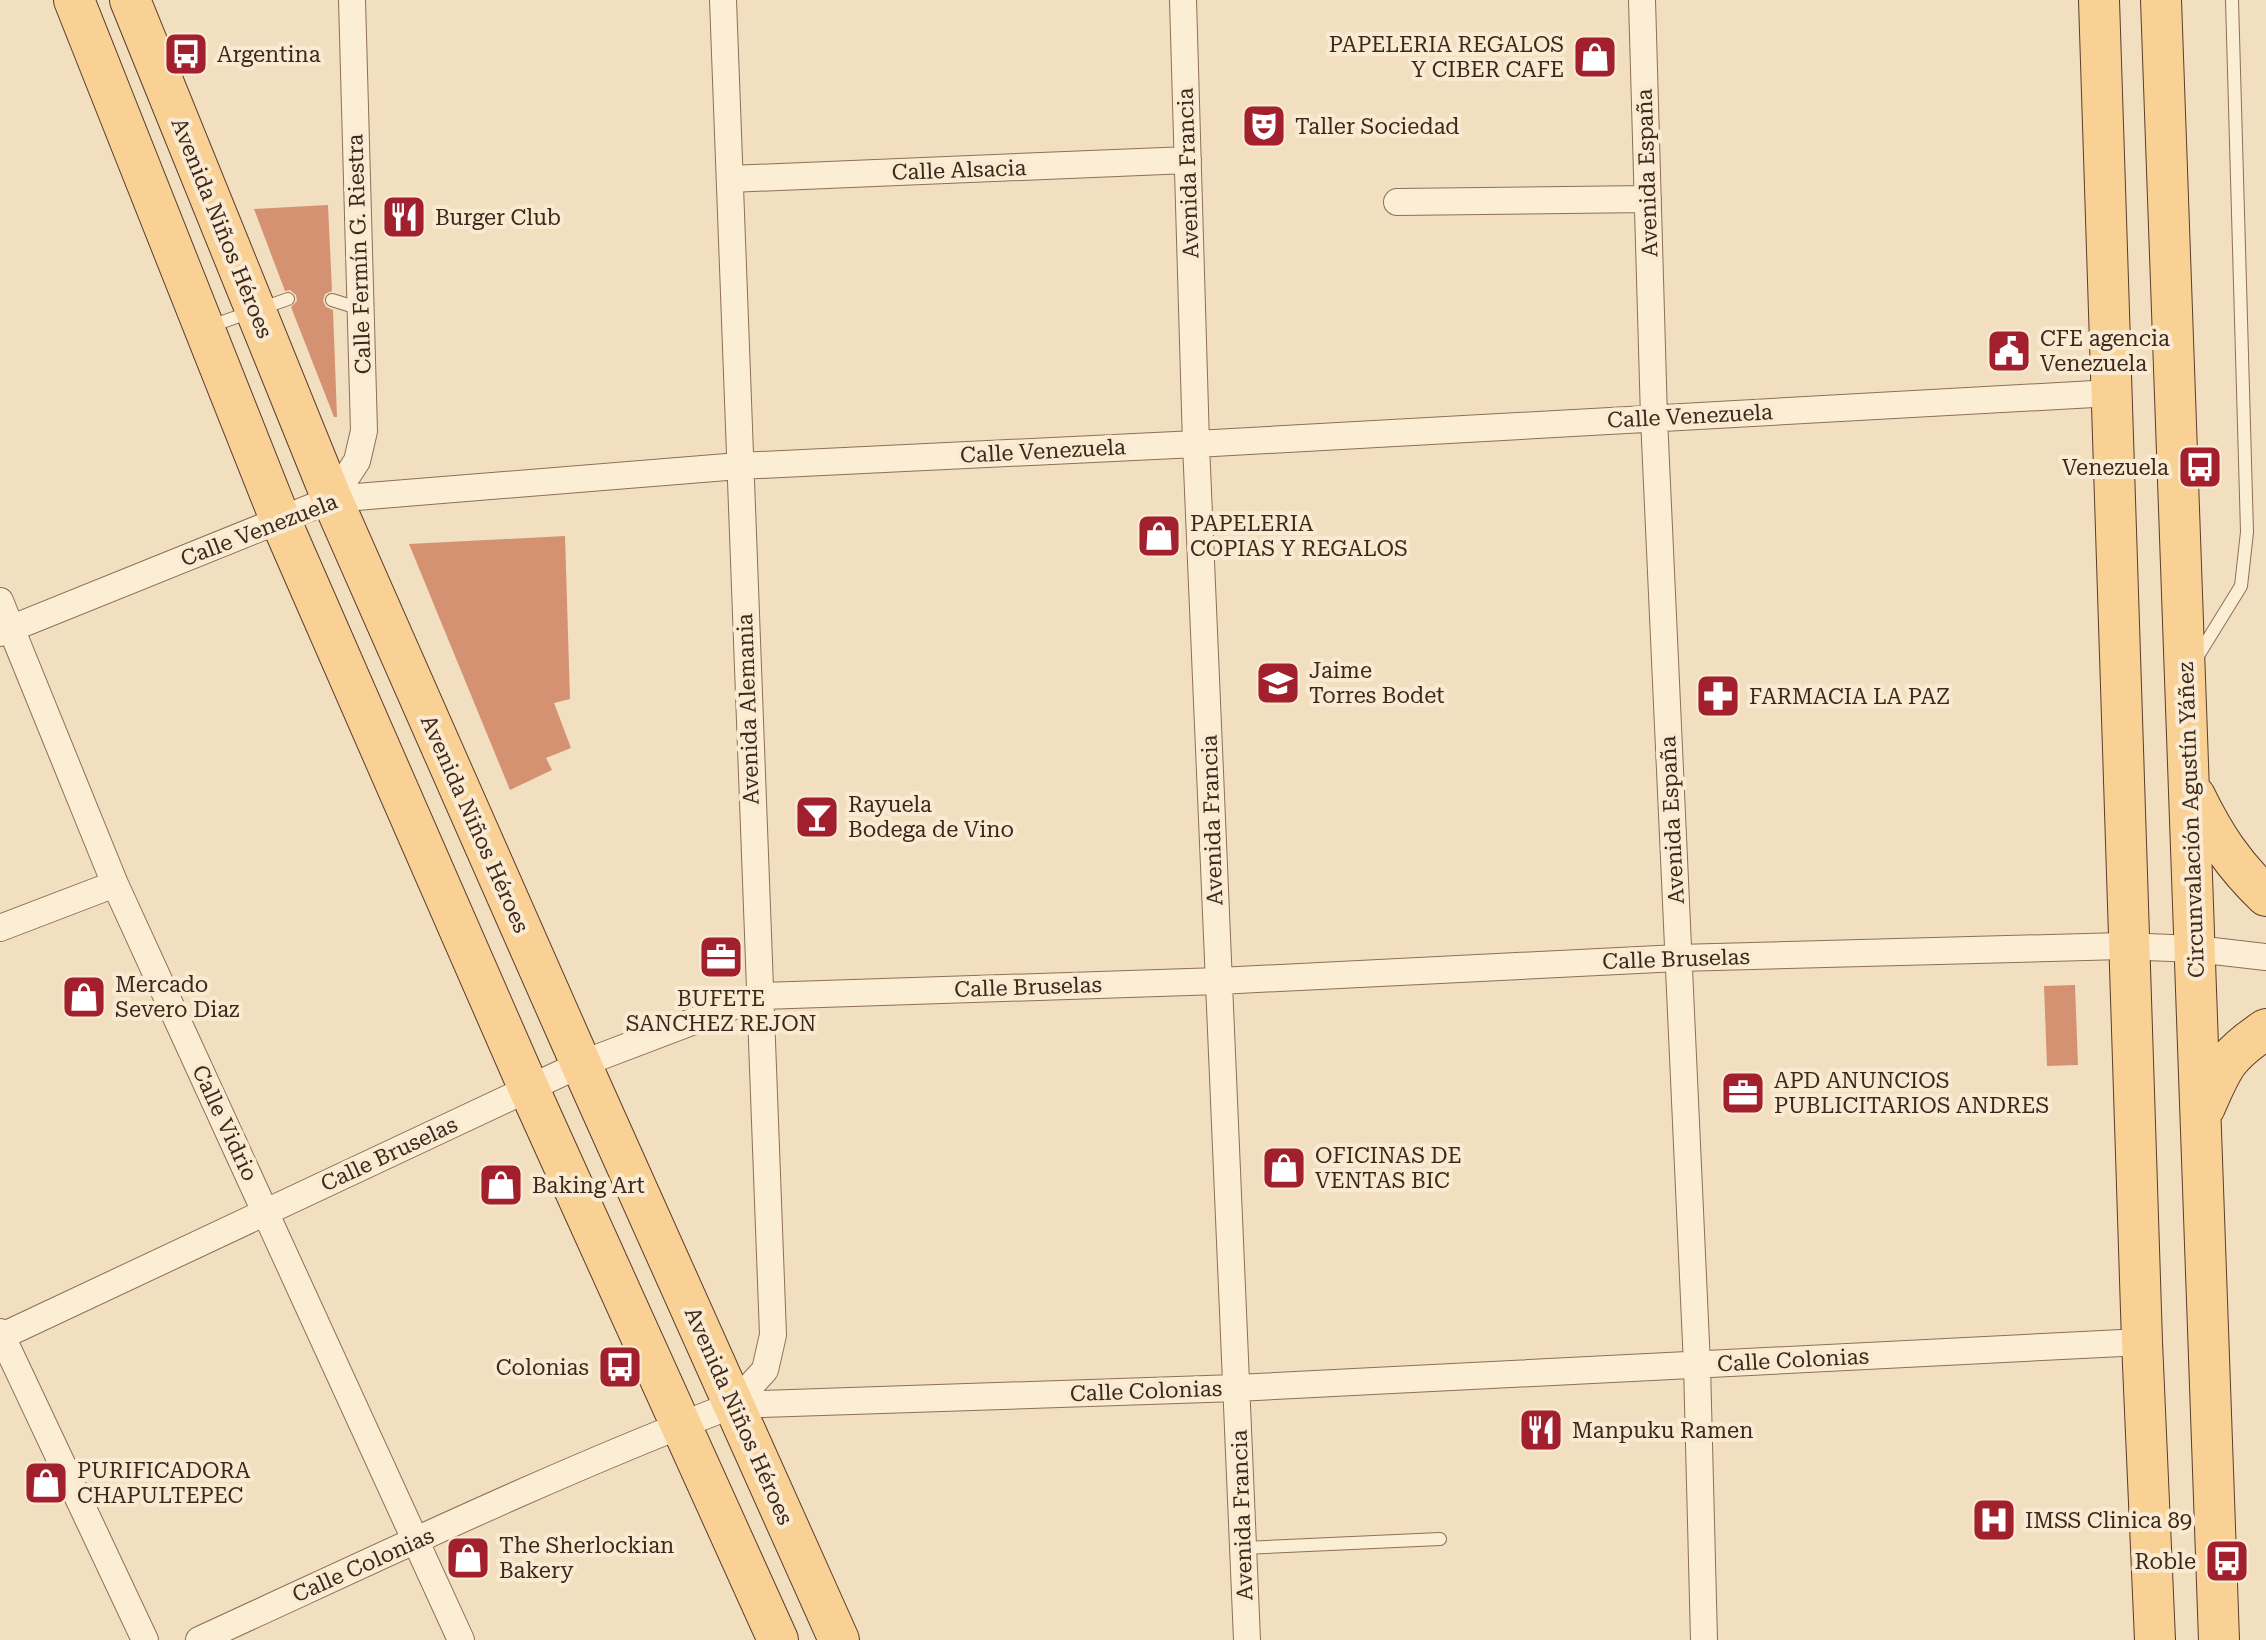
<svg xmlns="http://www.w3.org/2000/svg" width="2266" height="1640" viewBox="0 0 2266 1640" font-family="'Roboto Serif',serif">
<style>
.building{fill:#d49272}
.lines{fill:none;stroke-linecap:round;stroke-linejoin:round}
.service-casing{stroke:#8d6f56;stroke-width:14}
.minor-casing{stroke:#8d6f56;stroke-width:28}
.primary-casing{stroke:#5b3d2b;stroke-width:42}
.service{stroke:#fcedd5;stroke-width:12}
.minor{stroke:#fcedd5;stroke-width:26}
.primary{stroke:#f9d194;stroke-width:40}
.labels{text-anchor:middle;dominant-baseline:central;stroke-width:8;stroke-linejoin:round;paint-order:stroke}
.poi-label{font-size:22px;fill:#3c281c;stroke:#f9ead1;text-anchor:start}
.street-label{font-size:22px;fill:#3c281c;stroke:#f9ead1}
</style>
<rect width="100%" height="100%" fill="#f2dfc0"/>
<path class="building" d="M328,205l4,86 -7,3 -2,7 3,6 7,3 4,107h-3l-43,-110 6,-6 -1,-6 -6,-5 -5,1 -31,-82z
M565,536l5,163 -16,4 17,45 -25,10 6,12 -42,20 -101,-246z
M2075,985l3,80 -31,1 -3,-80z"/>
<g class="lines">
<g class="service-casing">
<path id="service" d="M332,300l29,9
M208,327l80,-28
M2196,659l45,-73 6,-54 -15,-532
M1243,1548l197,-9"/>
</g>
<g class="minor-casing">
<path id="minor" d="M723,0l50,1335 -8,35 -32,35
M1183,0l13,444 51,1196
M1642,0l12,418 43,947 7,275
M730,179l458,-19
M1397,202l251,-3
M332,499l25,-38 7,-30 -12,-431
M0,601l115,283 346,756
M0,633l332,-134 407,-33 457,-22 916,-51
M0,928l115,-44
M0,1332l145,308
M0,1337l581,-273 179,-68 459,-15 459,-23 444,-12 74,3 70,8
M199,1640c177,-81 353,-166 534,-235l503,-17 906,-46"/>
</g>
<g class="primary-casing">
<path id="primary" d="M74,0l206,519 249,570 249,551
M130,0l202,499 249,565 258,576
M2099,0l43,1342 13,298
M2161,0l58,1640
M2195,796c20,41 38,68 71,100
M2205,1107c18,-42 22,-52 61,-78"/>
</g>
<use href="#service" class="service"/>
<use href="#minor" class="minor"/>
<use href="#primary" class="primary"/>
</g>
<defs>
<g id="bus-square" transform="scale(2.3)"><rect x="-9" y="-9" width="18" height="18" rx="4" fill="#a2202d" stroke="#f9ead1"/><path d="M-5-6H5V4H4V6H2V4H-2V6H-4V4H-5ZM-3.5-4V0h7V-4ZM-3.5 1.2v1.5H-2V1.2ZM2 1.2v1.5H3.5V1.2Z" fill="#fff"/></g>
<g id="shop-square" transform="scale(2.3)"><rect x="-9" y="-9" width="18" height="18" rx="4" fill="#a2202d" stroke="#f9ead1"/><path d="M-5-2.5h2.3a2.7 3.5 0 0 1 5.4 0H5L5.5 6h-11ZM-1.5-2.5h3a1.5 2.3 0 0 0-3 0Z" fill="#fff"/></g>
<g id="theatre-square" transform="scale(2.3)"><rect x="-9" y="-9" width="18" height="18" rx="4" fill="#a2202d" stroke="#f9ead1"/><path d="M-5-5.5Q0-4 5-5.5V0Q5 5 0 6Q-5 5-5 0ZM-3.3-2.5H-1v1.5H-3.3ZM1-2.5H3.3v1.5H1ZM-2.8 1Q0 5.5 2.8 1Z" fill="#fff"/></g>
<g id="restaurant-square" transform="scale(2.3)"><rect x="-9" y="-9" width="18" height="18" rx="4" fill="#a2202d" stroke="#f9ead1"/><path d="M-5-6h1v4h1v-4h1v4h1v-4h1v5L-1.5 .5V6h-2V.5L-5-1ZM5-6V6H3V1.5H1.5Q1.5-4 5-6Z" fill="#fff"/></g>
<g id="civic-square" transform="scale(2.3)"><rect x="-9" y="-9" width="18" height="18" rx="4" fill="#a2202d" stroke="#f9ead1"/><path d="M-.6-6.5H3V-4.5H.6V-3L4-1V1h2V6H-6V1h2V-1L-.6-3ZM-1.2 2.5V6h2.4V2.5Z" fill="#fff"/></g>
<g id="school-square" transform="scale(2.3)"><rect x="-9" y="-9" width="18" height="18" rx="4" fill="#a2202d" stroke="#f9ead1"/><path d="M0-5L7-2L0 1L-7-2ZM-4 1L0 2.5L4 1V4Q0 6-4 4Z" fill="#fff"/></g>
<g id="pharmacy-square" transform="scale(2.3)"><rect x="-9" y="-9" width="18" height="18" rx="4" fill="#a2202d" stroke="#f9ead1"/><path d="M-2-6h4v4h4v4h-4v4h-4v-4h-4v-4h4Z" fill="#fff"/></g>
<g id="bar-square" transform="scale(2.3)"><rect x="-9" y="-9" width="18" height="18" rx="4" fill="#a2202d" stroke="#f9ead1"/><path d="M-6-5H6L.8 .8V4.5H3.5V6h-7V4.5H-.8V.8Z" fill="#fff"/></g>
<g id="office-square" transform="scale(2.3)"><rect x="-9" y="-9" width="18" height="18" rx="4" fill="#a2202d" stroke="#f9ead1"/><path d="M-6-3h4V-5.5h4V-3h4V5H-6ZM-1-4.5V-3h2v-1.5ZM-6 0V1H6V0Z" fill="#fff"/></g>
<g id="hospital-square" transform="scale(2.3)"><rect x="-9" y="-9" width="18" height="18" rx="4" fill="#a2202d" stroke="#f9ead1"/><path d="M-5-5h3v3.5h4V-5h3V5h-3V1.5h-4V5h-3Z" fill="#fff"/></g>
</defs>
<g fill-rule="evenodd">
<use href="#bus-square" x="186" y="54"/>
<use href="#shop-square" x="1595" y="57"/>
<use href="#theatre-square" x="1264" y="126"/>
<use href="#restaurant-square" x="404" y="217"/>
<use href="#civic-square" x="2009" y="351"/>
<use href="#bus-square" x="2200" y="467"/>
<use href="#shop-square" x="1159" y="536"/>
<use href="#school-square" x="1278" y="683"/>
<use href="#pharmacy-square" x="1718" y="696"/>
<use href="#bar-square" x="817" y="817"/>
<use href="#office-square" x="721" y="957"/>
<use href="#shop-square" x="84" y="997"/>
<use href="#office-square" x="1743" y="1093"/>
<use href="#shop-square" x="1284" y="1168"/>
<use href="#shop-square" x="501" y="1185"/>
<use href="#bus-square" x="620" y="1367"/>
<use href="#restaurant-square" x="1541" y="1430"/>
<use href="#shop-square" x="46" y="1483"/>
<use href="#hospital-square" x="1994" y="1520"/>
<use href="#shop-square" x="468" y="1558"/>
<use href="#bus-square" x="2227" y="1561"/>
</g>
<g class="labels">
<g class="poi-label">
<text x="1564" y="44" text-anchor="end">PAPELERIA REGALOS<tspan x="1564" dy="25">Y CIBER CAFE</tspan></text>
<text x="217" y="54">Argentina</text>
<text x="1295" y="126">Taller Sociedad</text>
<text x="435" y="217">Burger Club</text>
<text x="2040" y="338">CFE agencia<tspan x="2040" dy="25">Venezuela</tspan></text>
<text x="2169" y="467" text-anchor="end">Venezuela</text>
<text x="1190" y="523">PAPELERIA<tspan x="1190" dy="25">COPIAS Y REGALOS</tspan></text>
<text x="1309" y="670">Jaime<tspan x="1309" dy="25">Torres Bodet</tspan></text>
<text x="1749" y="696">FARMACIA LA PAZ</text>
<text x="848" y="804">Rayuela<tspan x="848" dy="25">Bodega de Vino</tspan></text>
<text x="115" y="984">Mercado<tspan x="115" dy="25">Severo Diaz</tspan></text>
<text x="721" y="998" text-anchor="middle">BUFETE<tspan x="721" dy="25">SANCHEZ REJON</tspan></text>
<text x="1774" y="1080">APD ANUNCIOS<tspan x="1774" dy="25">PUBLICITARIOS ANDRES</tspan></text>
<text x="1315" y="1155">OFICINAS DE<tspan x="1315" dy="25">VENTAS BIC</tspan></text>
<text x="532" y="1185">Baking Art</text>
<text x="589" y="1367" text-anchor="end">Colonias</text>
<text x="1572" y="1430">Manpuku Ramen</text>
<text x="77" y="1470">PURIFICADORA<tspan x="77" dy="25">CHAPULTEPEC</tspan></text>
<text x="2025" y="1520">IMSS Clinica 89</text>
<text x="499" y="1545">The Sherlockian<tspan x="499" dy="25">Bakery</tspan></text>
<text x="2196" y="1561" text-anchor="end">Roble</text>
</g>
<g class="street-label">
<text transform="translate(959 170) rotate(-2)">Calle Alsacia</text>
<text transform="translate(1188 173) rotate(-92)">Avenida Francia</text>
<text transform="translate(1647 173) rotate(-92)">Avenida España</text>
<text transform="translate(222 228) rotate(68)">Avenida Niños Héroes</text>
<text transform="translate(359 254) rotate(-92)">Calle Fermín G. Riestra</text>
<text transform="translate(1690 416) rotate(-3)">Calle Venezuela</text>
<text transform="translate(1043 451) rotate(-3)">Calle Venezuela</text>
<text transform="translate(259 530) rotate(-21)">Calle Venezuela</text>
<text transform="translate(748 709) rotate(-92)">Avenida Alemania</text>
<text transform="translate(1212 820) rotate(-92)">Avenida Francia</text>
<text transform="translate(1672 820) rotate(-93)">Avenida España</text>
<text transform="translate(2191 820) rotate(-92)">Circunvalación Agustín Yáñez</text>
<text transform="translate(475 824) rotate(66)">Avenida Niños Héroes</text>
<text transform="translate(1676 959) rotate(-2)">Calle Bruselas</text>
<text transform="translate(1028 987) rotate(-2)">Calle Bruselas</text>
<text transform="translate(225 1123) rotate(65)">Calle Vidrio</text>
<text transform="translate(389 1154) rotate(-25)">Calle Bruselas</text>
<text transform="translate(1793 1360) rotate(-3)">Calle Colonias</text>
<text transform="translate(1146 1391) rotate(-2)">Calle Colonias</text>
<text transform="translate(739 1416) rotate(66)">Avenida Niños Héroes</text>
<text transform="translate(1242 1515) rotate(-92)">Avenida Francia</text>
<text transform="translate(363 1565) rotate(-24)">Calle Colonias</text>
</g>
</g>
</svg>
